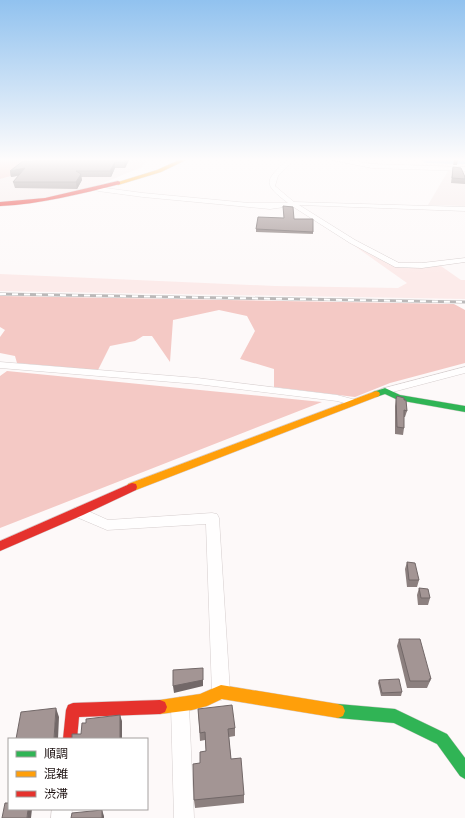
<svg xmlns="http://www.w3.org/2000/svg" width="465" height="818" viewBox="0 0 465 818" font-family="Barlow,'Noto Sans JP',sans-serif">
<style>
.built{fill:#f5eae9}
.green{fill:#fcebea}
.forest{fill:#f4c9c5}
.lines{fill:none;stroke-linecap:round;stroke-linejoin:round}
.river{fill:#b0d7f9;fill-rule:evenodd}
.street-casing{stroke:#d6cece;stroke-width:1}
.fast-casing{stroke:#d6cece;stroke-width:1}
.slow-casing{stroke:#d6cece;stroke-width:1}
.jam-casing{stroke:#d6cece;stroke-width:1}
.street{fill:#fffefe;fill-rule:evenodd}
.fast{fill:#30b455;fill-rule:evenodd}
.slow{fill:#ff9f0a;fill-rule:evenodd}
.jam{fill:#e5322d;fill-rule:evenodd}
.rail-casing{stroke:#bbb9b9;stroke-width:3}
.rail{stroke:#fff;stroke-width:2;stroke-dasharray:6;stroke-linecap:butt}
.wall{fill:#8c807f}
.shaded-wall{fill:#726868}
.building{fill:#a39594;stroke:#726868}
</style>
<rect width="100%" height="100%" fill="#fdf9f9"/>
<path class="built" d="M31,160h118l-6,4 -1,3 -56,23 -27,6 -59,6v-23l18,-4z
M448,171h17v35l-37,-1z"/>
<path class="green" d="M349,242l46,24 7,2 36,-4 23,16h4v19l-465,-8v-17l275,12 123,2 9,-5z"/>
<path class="forest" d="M0,160h28l-13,15 -15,4z
M0,296l454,8 11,6v53l-75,20 -35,14 -81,-10v-18l-34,-10 15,-28 -8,-15 -28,-6 -46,10 -3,42 -18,-26h-9l-8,5 -25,5 -12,24 -81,-7 -2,-7 -15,-3v-16l5,-7 -5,-3z
M7,371l315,31 -322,126v-152z"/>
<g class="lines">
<path class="river" d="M422,160h43v4l-39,-1z"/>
<g class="street-casing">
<path id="street" d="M287,160h7l-16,16 -3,10 19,16 171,5v4l-166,-6 56,35 44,23h23l43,-5v4l-43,6 -27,-1 -45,-24 -58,-37 -22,3 -21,-2 -106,-10 -45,-6 -3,-2 3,-2 45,6 106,10h39c-25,-19 -24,-22 -1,-43z
M332,160h16l24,4 93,3v4l-93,-3z
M0,362l197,16 140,17 19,5 1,2 -5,3 -15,-4 -140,-17 -197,-16z
M465,367v6l-80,21 -5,-3 1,-2z
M79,507l29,13 104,-7 5,1 2,4 11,174 -3,6 -6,2 -6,-2 -3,-6 -6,-168 -99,6 -33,-14 -2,-4 2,-4z
M180,697l6,3 3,6 5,112h-20l-3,-112 3,-6z
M52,809h20l-1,9h-20z"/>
</g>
<g class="fast-casing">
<path id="fast" d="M385,388l15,7 65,11v6l-67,-12 -13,-6 -9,3 -4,-3 1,-2z
M338,704l57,5 52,25 18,24v21l-5,-3 -23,-32 -43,-21 -56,-5 -5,-2 -2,-5 2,-5z"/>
</g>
<g class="slow-casing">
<path id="slow" d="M179,160h7l-25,12 -43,13 -3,-2 42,-13z
M376,391l3,1 1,2 -1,2 -243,94h-8l-1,-3 1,-3z
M221,685l117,19 5,2 2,5 -2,5 -5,2 -116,-19 -15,7 -15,4 -32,4 -5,-2 -2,-5 2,-5 5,-2 40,-6z"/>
</g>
<g class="jam-casing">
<path id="jam" d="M118,181l2,1v2c-40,10 -79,20 -120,22v-4l45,-4z
M132,483l4,1 1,3 -1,3 -53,25 -83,36v-10z
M160,700l5,2 2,5 -2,5 -5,2 -81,3 -2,22h-14l3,-29 2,-5 5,-2z"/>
</g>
<use href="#street" class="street"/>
<use href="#fast" class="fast"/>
<use href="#slow" class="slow"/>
<use href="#jam" class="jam"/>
<g class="rail-casing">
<path id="rail" d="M0,294l465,8"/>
</g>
<use href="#rail" class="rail"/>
</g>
<path class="wall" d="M34,160h95l-4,8h-10l-4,9h-30l1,3 -5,9 -62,-1 -2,-6 5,-6 -7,1 -1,-6z
M454,160h4l-1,5h-4z
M453,167l12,10v7l-14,-1z
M294,219l19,13v2l-57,-2v-3z
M396,399l8,1 3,11 -2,6h-1v11l-1,7 -8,-1v-28z
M407,562l12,18 -2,7h-10l-2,-18z
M419,588l11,10 -2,7h-10l-1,-10z
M399,639l32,40 -4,9h-20l-10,-42z
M379,680l23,12 -1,4h-20l-3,-13z
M198,709l37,19v8l-6,1 2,22 13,36v8l-49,5 -1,-8 6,-37 6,-12 -1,-11 -5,1z"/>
<path class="shaded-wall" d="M125,160h4l-4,8 -1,-6z
M115,162v6l-4,9 -1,-6z
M25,168l1,6 -15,3 -1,-6z
M81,174l1,6 -5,9 -1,-7z
M203,668v18l-29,7 -1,-7z
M56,708l3,9 -1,22h-4z
M120,715l2,6v18h-2z
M28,809h4l-1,9h-4z
M102,810l2,6v2h-2z"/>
<path class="building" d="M34,160h91l-1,2h-9l-5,9h-34l5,3 -5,8h-63l12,-14 -15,3 13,-10h10z
M453,167l8,1 4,9v2l-13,-1z
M283,206l10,1 1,12h19v13l-57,-3 2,-12 26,1z
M397,396l7,2v2h2l1,11 -3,-1v18l-7,-1 -1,-28z
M407,562l8,1 4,17h-10z
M419,588l9,1 2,9h-9z
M399,639h21l11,40h-2l1,2h-20z
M203,668v12l-30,6v-16z
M399,679l3,13 -20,1 -3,-13z
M232,705l3,23 -7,1 3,30 10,-1 3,37 -50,5 -1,-36 7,-1v-11l6,-1 -1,-19 -5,1 -2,-24z
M56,708l-2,31h-38l5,-27z
M120,715v24h-48v-5h9l1,-11h4v-4z
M5,803h4v6h19l-1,9h-25z
M102,810v8h-31l1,-5z"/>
<linearGradient id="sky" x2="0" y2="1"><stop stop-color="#91c2ef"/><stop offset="0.58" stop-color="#fefcfc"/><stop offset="1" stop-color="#fefcfc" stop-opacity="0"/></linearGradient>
<rect width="465" height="275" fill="url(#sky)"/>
<rect x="8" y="738" width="140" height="72" fill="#ffffff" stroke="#a5a1a0"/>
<rect x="16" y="751" width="20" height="6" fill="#30b455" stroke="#a5a1a0"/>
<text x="44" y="758" font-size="12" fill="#1e1312">順調</text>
<rect x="16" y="771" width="20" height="6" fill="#ff9f0a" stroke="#a5a1a0"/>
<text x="44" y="778" font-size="12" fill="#1e1312">混雑</text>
<rect x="16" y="791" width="20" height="6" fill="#e5322d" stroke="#a5a1a0"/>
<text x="44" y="798" font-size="12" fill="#1e1312">渋滞</text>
</svg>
